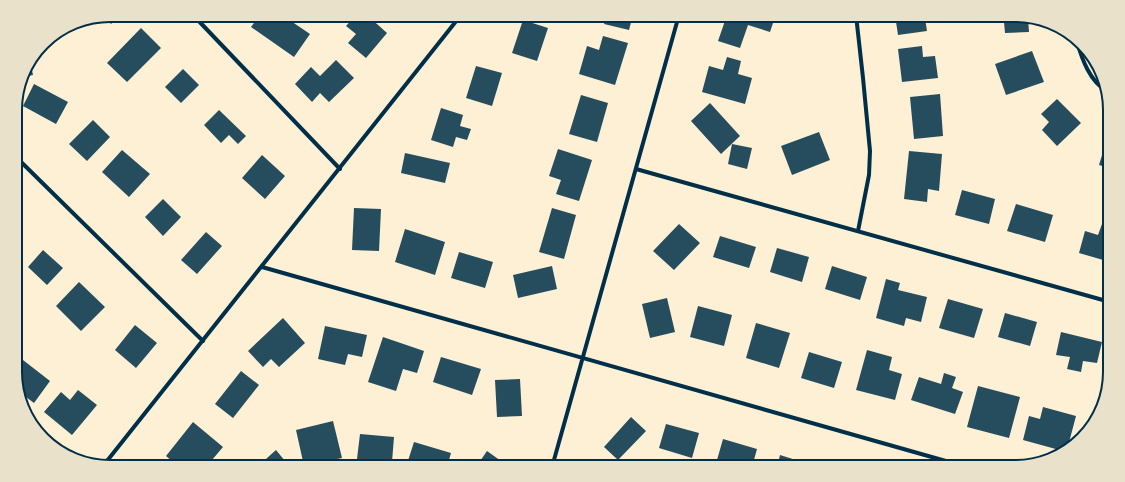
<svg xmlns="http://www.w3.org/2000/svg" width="1125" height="482" viewBox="0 0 1125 482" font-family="Signika,sans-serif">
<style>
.building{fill:#264d5e}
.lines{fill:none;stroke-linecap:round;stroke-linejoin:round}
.minor{stroke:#003049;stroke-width:4}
.rim{fill:none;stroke:#003049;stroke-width:2}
</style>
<rect width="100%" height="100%" fill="#fdf0d5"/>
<path class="building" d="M110,15h10l-9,9 -8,-8z
M260,15h22l28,19 -16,23 -43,-30z
M356,15h11l20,18 -21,25 -18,-15 8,-9 -10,-8z
M607,15h26l-4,15 -25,-6z
M727,15h31l16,5 -4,12 -22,-7 -8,23 -22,-7z
M895,15h46v1l-16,2 2,13 -29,4z
M991,15h24l13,3 1,14 -24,1 -1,-11 -13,1z
M523,20l25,8 -11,33 -25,-8z
M141,28l20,20 -34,34 -20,-19z
M603,36l25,7 -13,42 -36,-11 8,-28 12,4z
M922,46l1,11 12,-1 3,22 -36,4 -4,-33z
M1032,51l12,31 -38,13 -11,-31z
M727,57l14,4 -3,13 14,4 -7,26 -43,-12 7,-26 14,4z
M336,60l18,18 -25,24 -9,-9 -8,9 -17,-18 16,-17 9,9z
M30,61l3,14 -11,2 3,-9z
M476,66l26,7 -10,33 -26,-8z
M183,69l16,16 -18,18 -16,-16z
M34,84l34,18 -12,22 -33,-18z
M940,94l3,42 -29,3 -4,-42z
M581,95l27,8 -11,39 -28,-8z
M1057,99l24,24 -24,23 -15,-16 7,-8 -8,-8z
M710,103l30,33 -19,18 -30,-33z
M441,108l22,7 -3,11 11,3 -4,11 -11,-3 -3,10 -22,-7z
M219,110l27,26 -8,8 -9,-9 -8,8 -17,-18z
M93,120l17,17 -23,24 -18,-17z
M819,132l11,28 -38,15 -11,-29z
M1106,142l3,1v25l-10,-3z
M732,144l20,4 -5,21 -19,-5z
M558,149l34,11 -13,41 -23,-7 5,-14 -12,-4z
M122,150l28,24 -21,23 -27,-25z
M909,151l33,3 -3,37 -11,-2 -1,13 -23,-3z
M405,153l45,10 -5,20 -44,-10z
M262,155l23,21 -20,23 -23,-21z
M962,190l33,9 -6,25 -34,-9z
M163,199l18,18 -18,19 -18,-19z
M1016,204l37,11 -8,27 -38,-11z
M354,208l27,1 -2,42 -27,-1z
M552,208l24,7 -12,44 -25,-7z
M679,224l21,19 -26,27 -21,-19z
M1102,224l8,2v36l-31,-9 6,-22 13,4z
M405,229l40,13 -10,33 -40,-13z
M206,232l16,14 -25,28 -16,-14z
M720,236l36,11 -7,21 -36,-11z
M777,248l32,9 -7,25 -32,-10z
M43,250l20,18 -16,17 -19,-18z
M459,252l34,10 -8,26 -34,-10z
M552,266l5,23 -39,9 -5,-23z
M832,266l35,11 -7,23 -35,-11z
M886,279l14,4 -2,7 29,7 -6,25 -15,-4 -2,8 -28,-8z
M79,282l26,25 -24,24 -25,-25z
M667,298l8,34 -25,6 -8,-34z
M948,299l35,10 -9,29 -35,-10z
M698,306l34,9 -8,31 -34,-9z
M1005,313l32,9 -7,24 -32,-9z
M283,318l22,25 -26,24 -8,-8 -8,8 -15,-16z
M756,323l34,10 -11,35 -33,-10z
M135,325l22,18 -21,25 -21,-18z
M325,326l42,9 -5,22 -14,-3 -3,11 -27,-6z
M1061,332l41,10 -5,21 -14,-2 -2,11 -14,-3 3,-12 -14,-2z
M383,337l41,14 -7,22 -14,-4 -7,22 -28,-9z
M867,350l25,7 -3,13 13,4 -7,26 -39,-10z
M809,352l33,10 -8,26 -33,-10z
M441,357l40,12 -9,26 -39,-13z
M23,360l27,21 -16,22 -16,-12 -2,-6v-15z
M241,371l18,14 -26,33 -18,-14z
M944,373l12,4 -4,11 11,4 -8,22 -44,-14 8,-23 22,7z
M520,379l2,37 -25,1 -2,-37z
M978,386l42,11 -11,41 -42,-11z
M78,390l19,15 -25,30 -28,-23 17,-20 9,8z
M1043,407l33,9 -9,34 -4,1 -40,-11 6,-24 11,3z
M631,417l15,14 -28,29 -14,-13z
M333,421l9,37 -38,8 -8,-36z
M193,422l30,25 -17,20h-27l-13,-11z
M666,424l33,9 -7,25 -33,-10z
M360,434l34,3 -2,25 -35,-3z
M723,439l34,10 -5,18h-37z
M414,442l37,11 -4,14h-41z
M276,450l14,17h-33z
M487,451l21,15 -1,1h-31z
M780,455l32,10v2h-35z"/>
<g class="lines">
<path class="minor" d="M193,15l147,154
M856,15l7,63 7,73 -1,24 -11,56
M200,22l5,-7
M1077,42c5,17 13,40 30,49
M15,156l188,185
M636,169l474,133
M262,267l705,200
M103,466l358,-451
M552,467l127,-452"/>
</g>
<path d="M0 0H1125V482H0ZM110 22H1015A88 88 0 0 1 1103 110V372A88 88 0 0 1 1015 460H110A88 88 0 0 1 22 372V110A88 88 0 0 1 110 22Z" fill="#e9e1ca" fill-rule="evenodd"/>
<path class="rim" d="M110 22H1015A88 88 0 0 1 1103 110V372A88 88 0 0 1 1015 460H110A88 88 0 0 1 22 372V110A88 88 0 0 1 110 22Z"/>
</svg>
